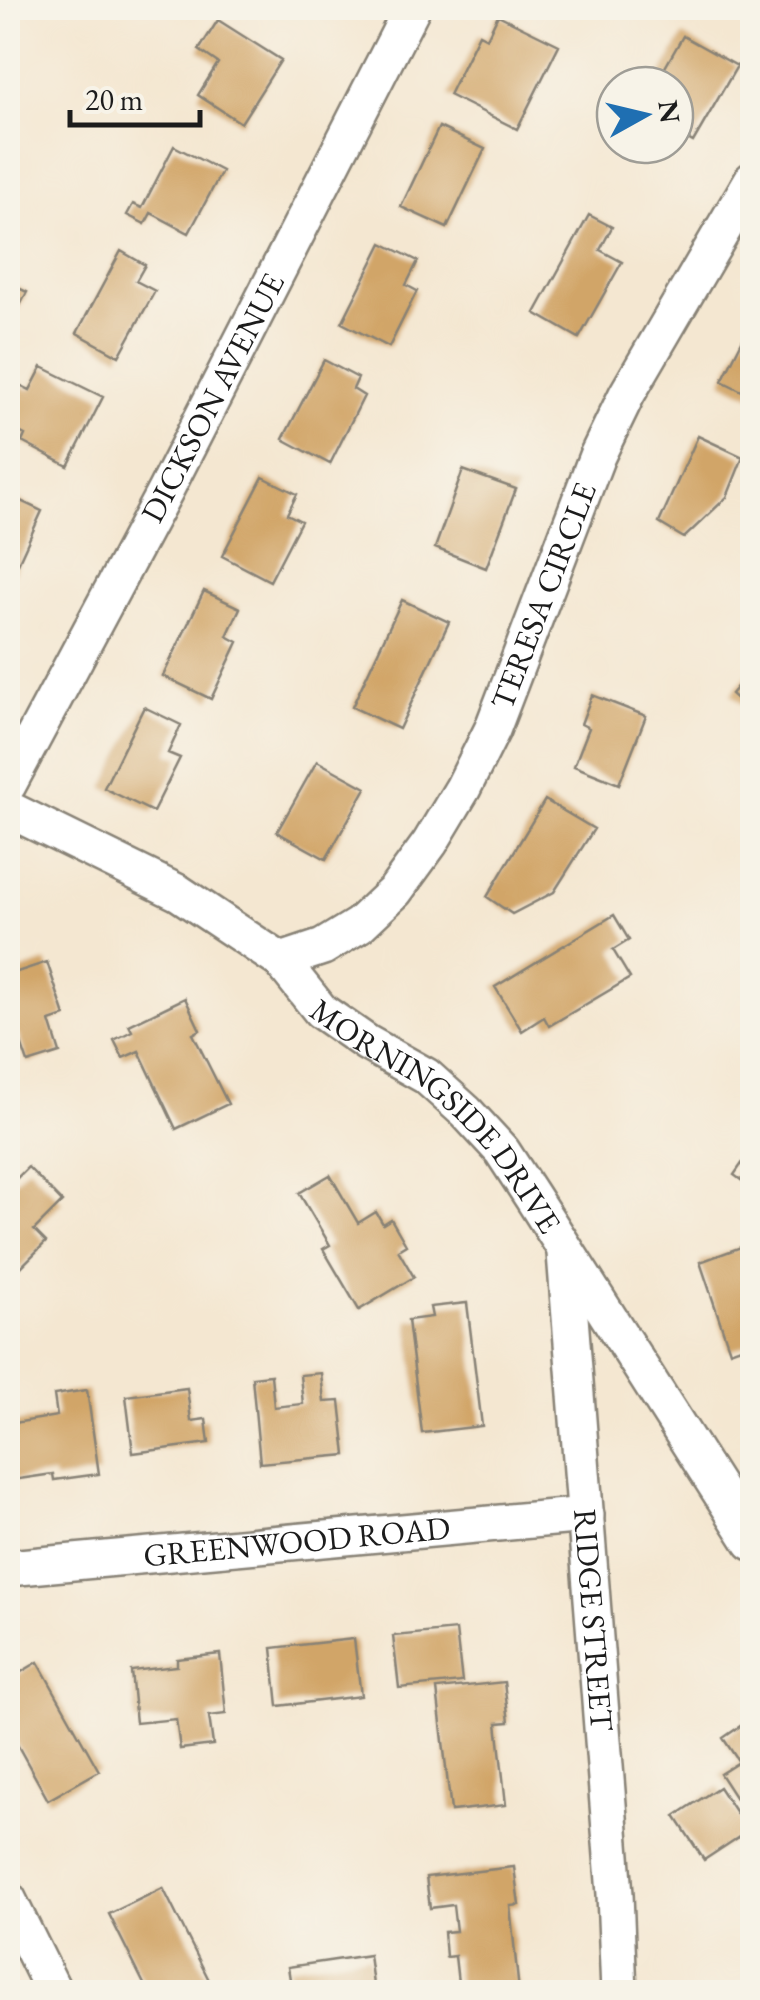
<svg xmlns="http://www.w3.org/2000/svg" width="760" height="2000" viewBox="0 0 760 2000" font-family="'EB Garamond',serif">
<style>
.building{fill:#d1a568}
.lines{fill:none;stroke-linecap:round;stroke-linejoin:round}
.minor-casing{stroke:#888276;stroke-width:40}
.minor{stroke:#fff;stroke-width:35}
.labels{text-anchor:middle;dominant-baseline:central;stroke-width:8;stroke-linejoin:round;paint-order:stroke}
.street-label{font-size:32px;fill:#1c1c1c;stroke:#f7f3e8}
</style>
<rect width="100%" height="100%" fill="#f7f3e8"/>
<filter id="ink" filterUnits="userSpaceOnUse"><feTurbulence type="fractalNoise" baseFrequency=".01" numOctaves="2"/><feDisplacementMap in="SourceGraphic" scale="20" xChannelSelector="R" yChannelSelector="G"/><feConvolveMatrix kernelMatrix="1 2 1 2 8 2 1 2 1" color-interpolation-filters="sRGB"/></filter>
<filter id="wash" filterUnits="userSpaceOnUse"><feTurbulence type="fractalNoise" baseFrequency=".0048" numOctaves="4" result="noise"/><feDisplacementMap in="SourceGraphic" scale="40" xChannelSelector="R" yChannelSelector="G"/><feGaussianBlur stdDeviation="2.25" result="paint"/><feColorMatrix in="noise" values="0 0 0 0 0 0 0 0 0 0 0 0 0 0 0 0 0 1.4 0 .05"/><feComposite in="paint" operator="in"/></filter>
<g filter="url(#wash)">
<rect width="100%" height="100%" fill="#f4e7d1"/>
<g id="blocks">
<path class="building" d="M498,15l61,30 -42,84 -68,-34 30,-61 8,4z
M218,20l63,40 -40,63 -43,-28 20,-32 -19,-13z
M683,36l54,30 -44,76 -18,-10v-47h-20z
M439,127l46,22 -38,79 -46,-21z
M174,146l48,25 -33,62 -38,-20 -6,11 -18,-9 6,-11 9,4z
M589,215l23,12 -12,23 22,12 -43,76 -44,-25z
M382,243l36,18 -12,24 11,6 -28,56 -47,-24z
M121,251l24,14 -9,16 19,10 -36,65 -42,-23z
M8,283l19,9 -13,25 -6,-4z
M749,327l3,2v67l-30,-15z
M324,360l34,18 -5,11 11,7 -34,68 -47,-25z
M42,367l61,30 -35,69 -46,-24 3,-7 -17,-9v-47l22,11z
M698,436l45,21 -16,40 -43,41 -25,-15z
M463,470l53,19 -30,79 -51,-20z
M263,477l34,17 -10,20 14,7 -31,60 -48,-25z
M8,495l34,16 -31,68 -3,-1z
M204,591l36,17 -13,28 11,6 -27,57 -48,-23z
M402,600l47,22 -50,107 -47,-22z
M752,669v44l-21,-19z
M592,695l54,21 -27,68 -45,-18 15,-38 -8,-4z
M144,707l37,18 -13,28 12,5 -27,54 -49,-24z
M317,761l49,27 -40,71 -49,-27z
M545,800l49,29 -40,63 -42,22 -25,-17z
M614,915l15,25 -16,10 17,28 -81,48 -5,-9 -22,14 -27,-44z
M47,962l18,54 -15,5 10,32 -32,10 -10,-29 -10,3v-62z
M185,998l15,32 -7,4 35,70 -52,25 -37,-78 -16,7 -9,-18 18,-9 -3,-6z
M752,1149v39l-18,-13z
M28,1167l34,35 -28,28 12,12 -36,36 -2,-91z
M330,1175l28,48 18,-11 7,12 8,-5 15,26 -8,5 16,27 -55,33 -36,-61 7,-4 -31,-52z
M752,1243v100l-22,8 -30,-89z
M467,1303l15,123 -60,7 -14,-113 24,-3 -2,-10z
M321,1373l3,29 16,-1 6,54 -86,8 -8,-86 19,-2 3,32 29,-3 -3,-29z
M187,1388l4,33 15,-2 3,24 -76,10 -7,-57z
M87,1390l12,84 -45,6 -1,-6 -41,6 -4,-56 49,-8 -3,-21z
M456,1630l6,52 -63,6 -6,-52z
M354,1639l7,57 -83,10 -6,-58z
M220,1654l6,60 -17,2 4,29 -33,4 -4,-30 -40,4 -5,-52 46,-5v-7z
M38,1662l61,109 -51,29 -40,-72v-48z
M504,1682l5,40 -12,1 9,82 -55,6 -14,-122z
M752,1718v105l-32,-49 19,-12 -16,-24z
M719,1787l29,44 -44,29 -29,-44z
M514,1867l5,38 -9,1 9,85 -60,1 -4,-36 -9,1 -2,-25 12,-1 -3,-26 -23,3 -4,-31z
M163,1888l52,104h-67l-39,-78z
M369,1955l5,37h-82l-4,-25z"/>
</g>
</g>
<g filter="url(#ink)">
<use href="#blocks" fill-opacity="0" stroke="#888276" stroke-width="2.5"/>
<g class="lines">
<g class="minor-casing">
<g id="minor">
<path id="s1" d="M8,785l157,-294 247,-483"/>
<path id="s2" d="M8,809l171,84 102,68 40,50 46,32 59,33 40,36 36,39 30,46 220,345"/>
<path id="s3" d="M281,961l42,-14 36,-22 36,-34 35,-48 33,-55 29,-58 105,-274 30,-62 125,-214"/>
<path id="s4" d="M565,1253l50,641 4,98"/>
<path id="s5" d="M8,1568l578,-53"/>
<path d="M8,1899l46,93"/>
</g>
</g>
<use href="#minor" class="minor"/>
</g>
</g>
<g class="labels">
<g class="street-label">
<text stroke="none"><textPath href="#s1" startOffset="438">DICKSON AVENUE</textPath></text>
<text stroke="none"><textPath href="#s3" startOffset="468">TERESA CIRCLE</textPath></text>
<text stroke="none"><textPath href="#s2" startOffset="535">MORNINGSIDE DRIVE</textPath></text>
<text stroke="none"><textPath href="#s5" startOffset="290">GREENWOOD ROAD</textPath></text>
<text stroke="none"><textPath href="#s4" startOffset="368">RIDGE STREET</textPath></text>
</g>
</g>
<rect width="760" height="2000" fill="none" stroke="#f7f3e8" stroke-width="40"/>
<g transform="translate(645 115) rotate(82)"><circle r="48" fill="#f7f3e8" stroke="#9f9d96" stroke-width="2.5"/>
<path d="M0-8L18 38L0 25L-18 38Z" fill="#1f6fb2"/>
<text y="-15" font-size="28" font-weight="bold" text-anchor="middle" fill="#1c1c1c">N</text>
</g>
<path d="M70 110v15h130v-15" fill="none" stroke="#1c1c1c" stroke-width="5"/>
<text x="85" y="110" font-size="30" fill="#1c1c1c" stroke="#f7f3e8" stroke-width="8" paint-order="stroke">20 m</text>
</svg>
